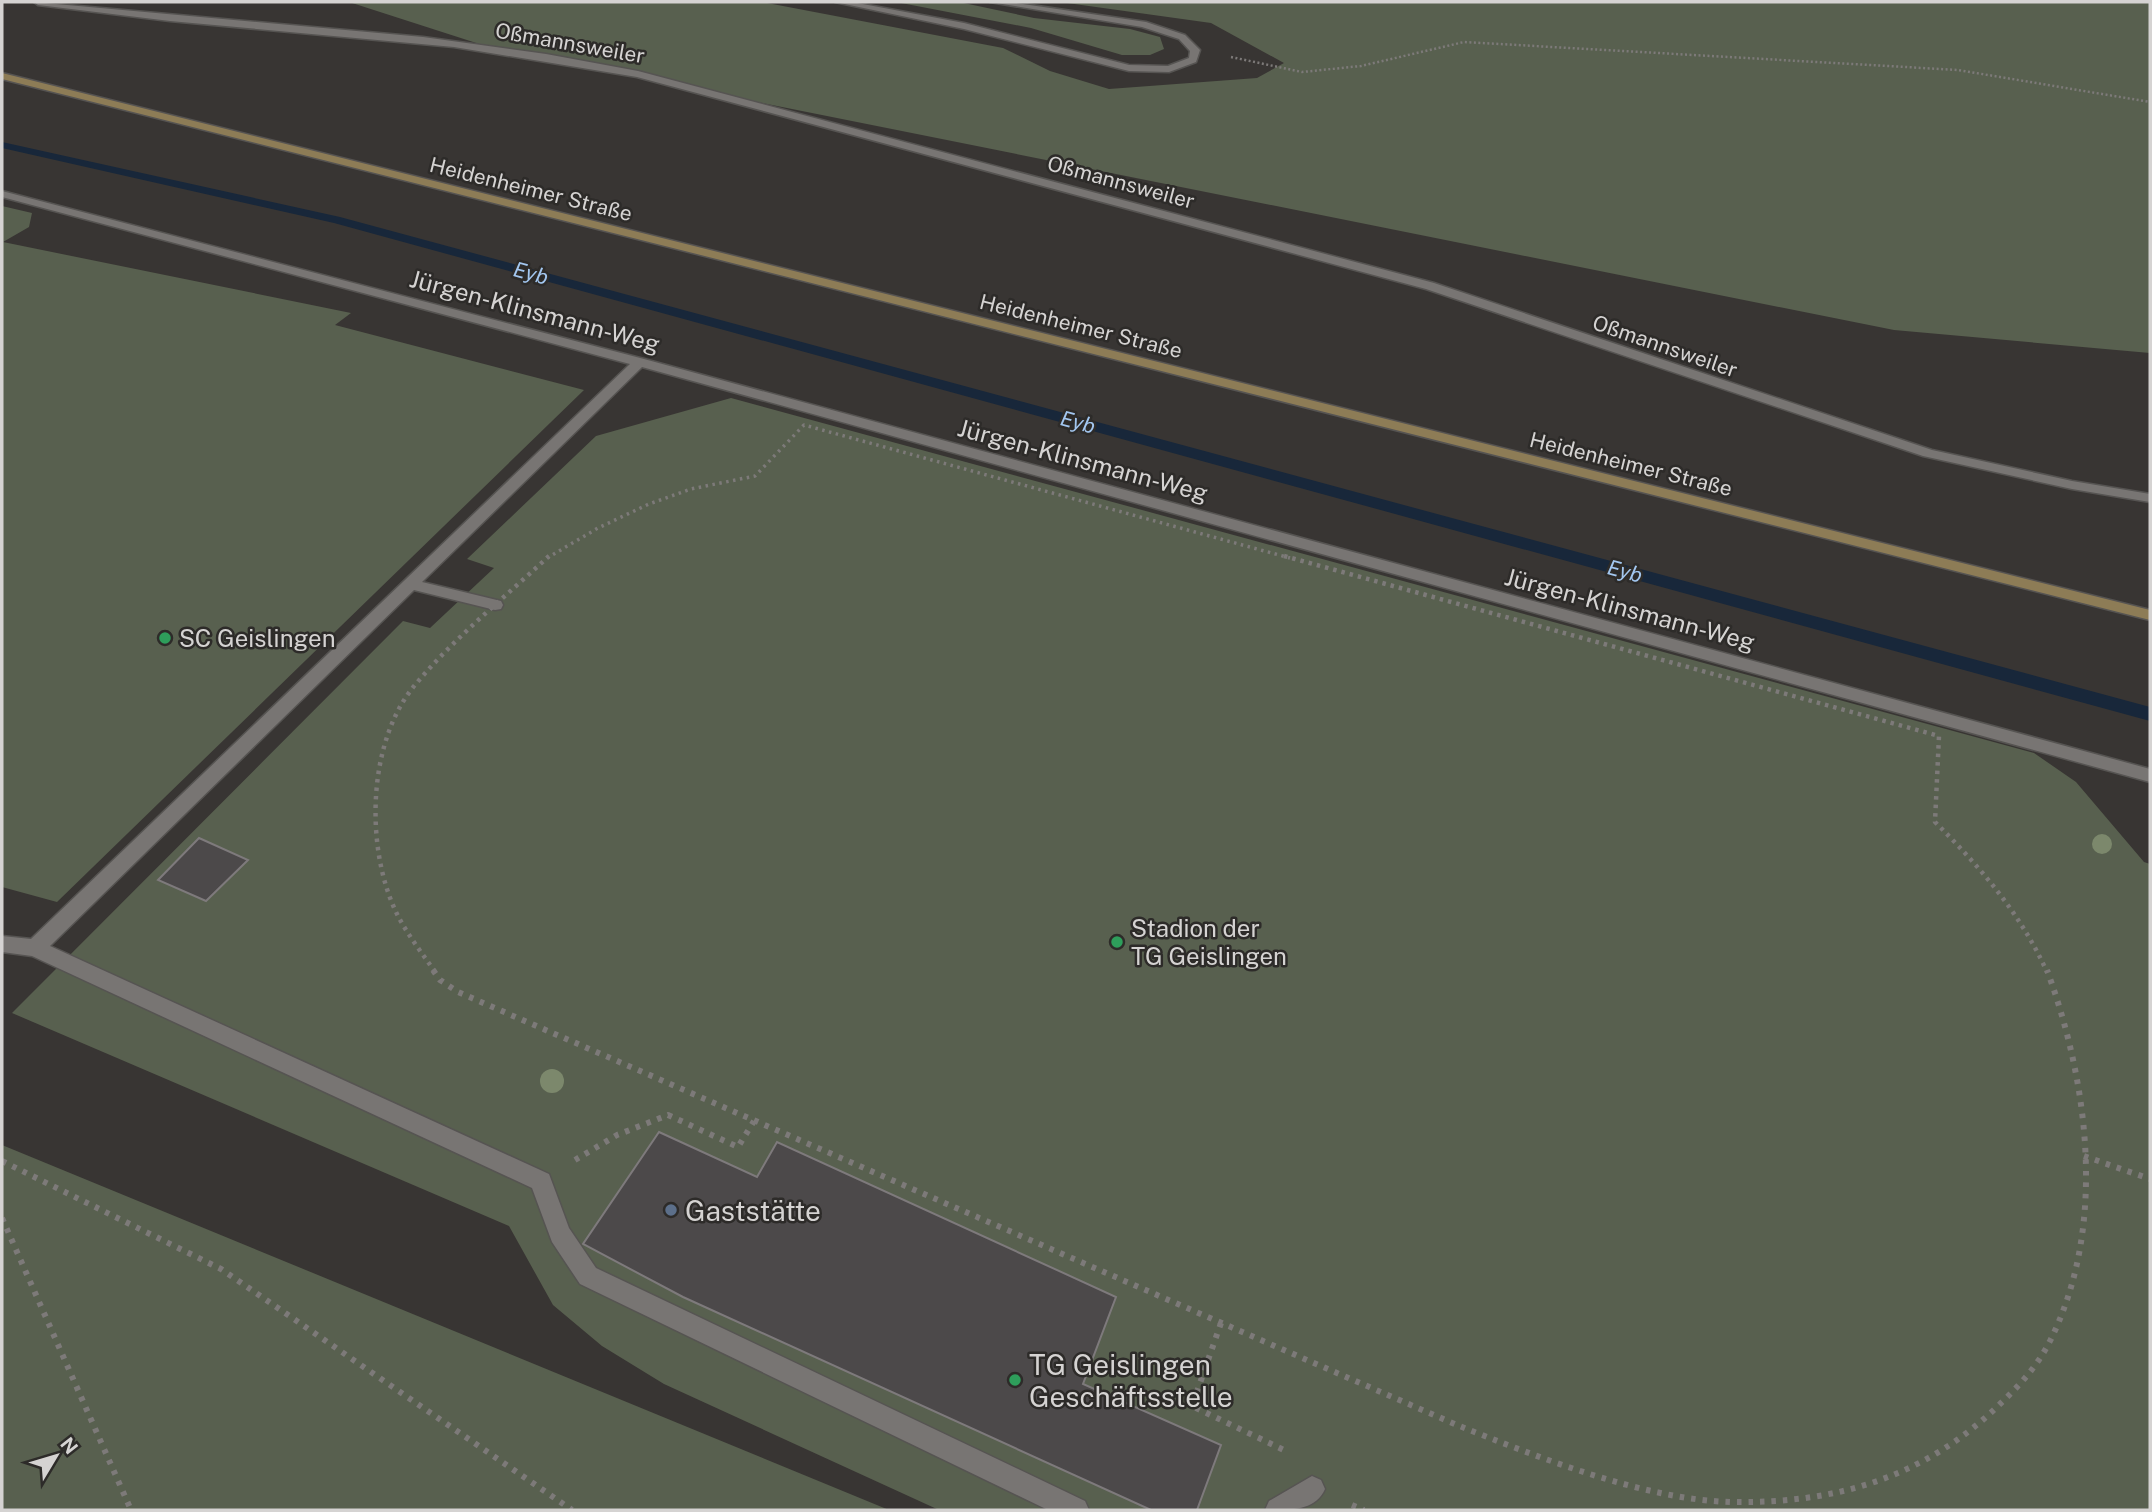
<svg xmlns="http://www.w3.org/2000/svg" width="2152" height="1512" viewBox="0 0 2152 1512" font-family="'Public Sans',sans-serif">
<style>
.green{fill:#58604f}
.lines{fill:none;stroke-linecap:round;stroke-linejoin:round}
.stream{fill:#18273a;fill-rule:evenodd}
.building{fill:#4c494a;stroke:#7e7a7c;stroke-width:2}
.service-casing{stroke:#565452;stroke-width:3}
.minor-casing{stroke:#565452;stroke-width:3}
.tertiary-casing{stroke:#565452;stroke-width:3}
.secondary-casing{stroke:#565452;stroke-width:3}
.path-far3{stroke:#7d7a79;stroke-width:2.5;stroke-dasharray:2 2.5;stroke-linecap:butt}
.path-far2{stroke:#7d7a79;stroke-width:3.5;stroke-dasharray:2.5 4.5;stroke-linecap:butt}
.path-far1{stroke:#7d7a79;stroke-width:4.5;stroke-dasharray:3.5 5;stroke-linecap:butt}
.path{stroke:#7d7a79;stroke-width:6;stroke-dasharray:4.5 7;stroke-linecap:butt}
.service{fill:#787573;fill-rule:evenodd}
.minor{fill:#787573;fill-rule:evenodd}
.tertiary{fill:#787573;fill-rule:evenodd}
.secondary{fill:#8d7c56;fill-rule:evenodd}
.tree{fill:#7c886c}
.leisure-dot{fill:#2e9e5b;stroke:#2d2b29;stroke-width:2.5}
.service-dot{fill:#5c6f8a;stroke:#2d2b29;stroke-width:2.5}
.labels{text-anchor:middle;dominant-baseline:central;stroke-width:5;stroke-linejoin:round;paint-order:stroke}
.far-street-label{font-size:21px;fill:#d5d3d2;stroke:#2d2b29}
.far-water-label{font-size:21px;font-style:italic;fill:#a3c7f0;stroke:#2d2b29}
.street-label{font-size:24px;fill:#d5d3d2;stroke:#2d2b29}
.poi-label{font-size:24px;fill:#d5d3d2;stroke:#2d2b29;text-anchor:start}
.near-poi-label{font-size:28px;fill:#d5d3d2;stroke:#2d2b29;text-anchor:start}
</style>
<rect width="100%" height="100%" fill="#383533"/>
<path class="green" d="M349,2h413l241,46 47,23 59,18 148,-11 27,-15 -73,-40 -151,-21h1090v351l-256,-23 -1396,-280z
M896,2h63l75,16 96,11 30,8 4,12 -14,6h-28l-91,-27z
M2,206l30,7 -3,14 -26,15 348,71 -16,12 249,65 -527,512 -55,-15z
M731,398l1303,355 42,29 68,80 6,2v646h-1211l-275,-126 -62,-38 -49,-41 -44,-79 -497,-213 391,-392 27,7 64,-60 -27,-9 129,-123z
M2,1145l887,365h-887z"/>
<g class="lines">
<path class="stream" d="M2,142l338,75 1810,490v14l-1816,-498 -332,-75z"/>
</g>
<path class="building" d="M199,838l49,22 -42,41 -48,-21z
M659,1132l98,45 20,-35 339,155 -33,87 138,61 -24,65h-46l-468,-213 -100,-53z"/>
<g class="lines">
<g class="service-casing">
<path id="service" d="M2,191l642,168 1506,410v13l-1508,-415 -220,215 79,19 2,4 -2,4 -6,1 -81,-20 -364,356 499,228 20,54 27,40 489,233 4,9h-41l-468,-226 -28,-42 -20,-54 -500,-232 -30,-4v-16l29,3 599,-575 -628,-167z
M1312,1476l9,4 4,9c-10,23 -37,21 -60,21l4,-9z"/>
</g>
<g class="minor-casing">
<path id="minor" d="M34,2l389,35 123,17 92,17 796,212 498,167 140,31 78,13v8l-78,-13 -149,-33 -497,-167 -789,-212 -183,-30 -284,-26 -132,-16z"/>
</g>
<g class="tertiary-casing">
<path id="tertiary" d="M835,2h17l112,21 165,42 39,1 21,-8 1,-7 -11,-12 -37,-12 -152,-25h20l136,20 39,13 15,15 -4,12 -27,10 -40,-1 -165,-42z"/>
</g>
<g class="secondary-casing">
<path id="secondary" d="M2,73l2148,537v10l-2148,-541z"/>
</g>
<path class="path-far3" d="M1231,57l71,15 59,-6 103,-24 494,28 192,32"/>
<path class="path-far2" d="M547,558l51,-30 51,-24 42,-15 64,-13 49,-51 486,133"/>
<path class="path-far1" d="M1284,556l655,180 -4,86c45,45 86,92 112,150
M435,972c-13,-19 -28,-38 -38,-58 -32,-65 -30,-172 18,-229 39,-47 89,-87 134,-129"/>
<path class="path" d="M433,970l7,10 18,12 999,433c80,32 189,75 274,77 105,2 195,-25 270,-99 19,-18 37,-38 49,-62 57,-114 39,-256 -3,-371
M2084,1156l66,23
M575,1160l42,-25 51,-20 70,32 16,-26
M2,1161l219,108 351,241
M2,1218l129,292
M1221,1323l-29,83 96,46
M1352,1505l12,5"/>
<use href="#service" class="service"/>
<use href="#minor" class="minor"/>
<use href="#tertiary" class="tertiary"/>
<use href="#secondary" class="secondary"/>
</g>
<g class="tree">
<circle cx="2102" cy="844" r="10"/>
<circle cx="552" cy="1081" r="12"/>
</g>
<g class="leisure-dot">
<circle cx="165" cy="638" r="7"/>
<circle cx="1117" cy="942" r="7"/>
<circle cx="1015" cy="1380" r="7"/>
</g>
<circle class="service-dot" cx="671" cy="1210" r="7"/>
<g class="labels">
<g class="far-street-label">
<text transform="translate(570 43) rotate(10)">Oßmannsweiler</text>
<text transform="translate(1121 182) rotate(15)">Oßmannsweiler</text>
<text transform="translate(531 189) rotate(14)">Heidenheimer Straße</text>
<text transform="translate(1081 326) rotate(14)">Heidenheimer Straße</text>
<text transform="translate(1665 346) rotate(19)">Oßmannsweiler</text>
<text transform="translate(1631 464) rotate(14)">Heidenheimer Straße</text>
</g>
<g class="far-water-label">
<text transform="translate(531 273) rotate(15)">Eyb</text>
<text transform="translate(1078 422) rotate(15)">Eyb</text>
<text transform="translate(1625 571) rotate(15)">Eyb</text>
</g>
<g class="street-label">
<text transform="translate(535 311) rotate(15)">Jürgen-Klinsmann-Weg</text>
<text transform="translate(1083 460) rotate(15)">Jürgen-Klinsmann-Weg</text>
<text transform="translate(1630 609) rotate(15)">Jürgen-Klinsmann-Weg</text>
</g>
<g class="poi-label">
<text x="179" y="638">SC Geislingen</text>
<text x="1131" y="928">Stadion der<tspan x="1131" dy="28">TG Geislingen</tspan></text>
</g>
<g class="near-poi-label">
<text x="685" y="1210">Gaststätte</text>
<text x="1029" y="1364">TG Geislingen<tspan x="1029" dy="32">Geschäftsstelle</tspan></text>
</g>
</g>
<rect width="2152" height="1512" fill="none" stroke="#d5d3d2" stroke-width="7"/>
<g transform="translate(56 1456) rotate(52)" stroke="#2d2b29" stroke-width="5" paint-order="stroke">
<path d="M0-5L12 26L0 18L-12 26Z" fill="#d5d3d2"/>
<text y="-10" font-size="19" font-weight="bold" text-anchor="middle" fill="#d5d3d2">N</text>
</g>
</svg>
